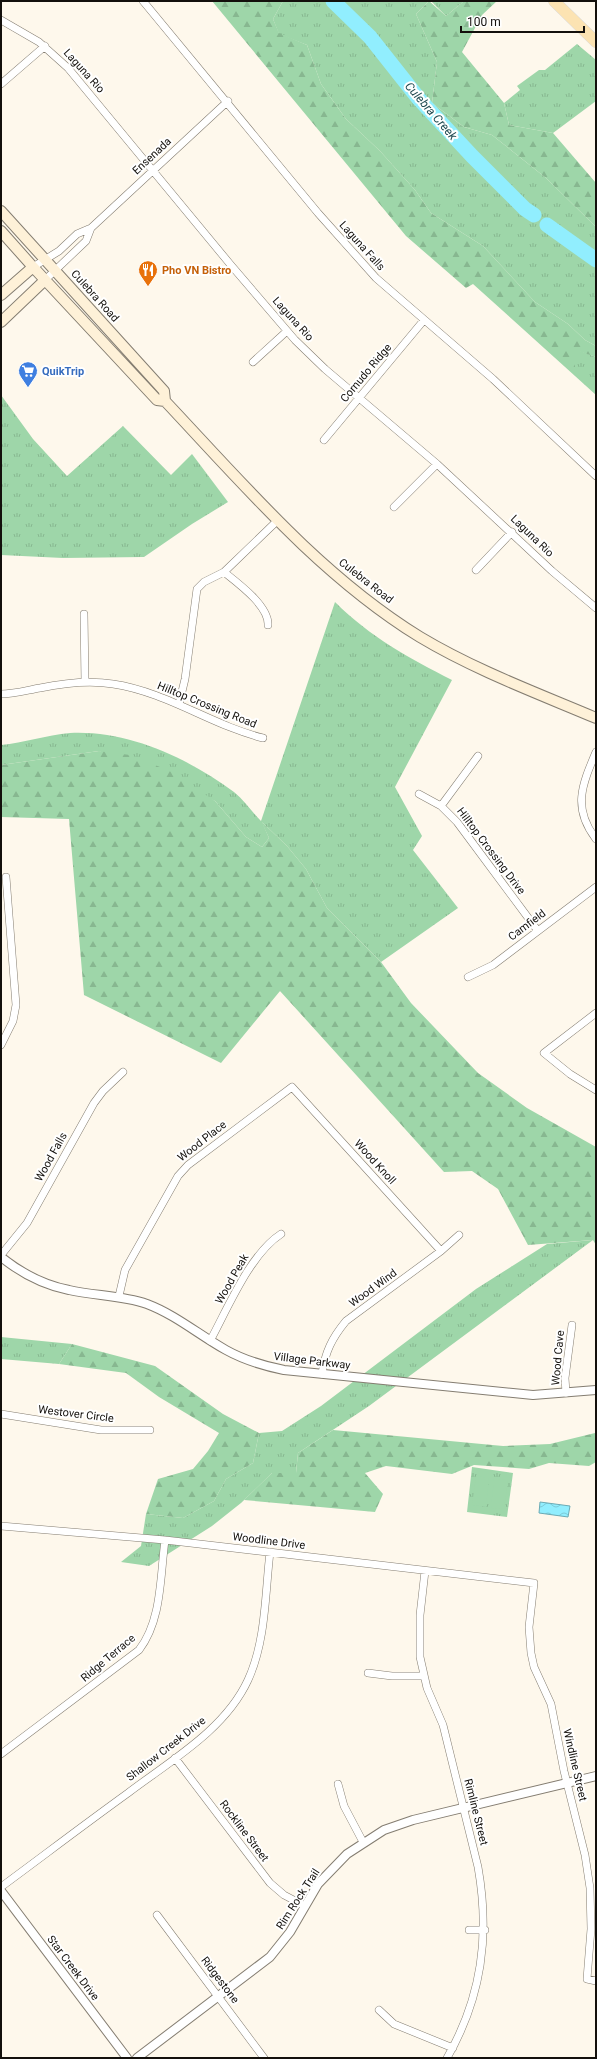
<svg xmlns="http://www.w3.org/2000/svg" width="597" height="2059" viewBox="0 0 597 2059" font-family="Roboto,sans-serif">
<style>
.grass{fill:url(#grass-tufts)}
.forest{fill:url(#forest-firs)}
.pitch{fill:#9ed6a9}
.water{fill:url(#water-waves);stroke:#6babb5}
.lines{fill:none;stroke-linecap:round;stroke-linejoin:round}
.river{stroke:#91eefe;stroke-width:15}
.minor-casing{stroke:#847d71;stroke-width:8}
.tertiary-casing{stroke:#847d71;stroke-width:10}
.secondary-casing{stroke:#847d71;stroke-width:12}
.primary-casing{stroke:#d9d9d8;stroke-width:12}
.minor{stroke:#fff;stroke-width:7}
.tertiary{stroke:#fff;stroke-width:8}
.secondary{stroke:#fef1d8;stroke-width:10}
.primary{stroke:#fce3b2;stroke-width:11}
.labels{text-anchor:middle;dominant-baseline:central;stroke-width:4;stroke-linejoin:round;paint-order:stroke}
.street-label{font-size:11px;fill:#13100c;stroke:#fff}
.food-label{font-size:11px;font-weight:bold;fill:#c56008;stroke:#fff;text-anchor:start}
.shop-label{font-size:11px;font-weight:bold;fill:#366cbe;stroke:#fff;text-anchor:start}
.water-label{font-size:12px;font-style:italic;fill:#234d54;stroke:#fff}
</style>
<defs>
<pattern id="grass-tufts" width="24" height="20" patternUnits="userSpaceOnUse"><rect width="24" height="20" fill="#9ed6a9"/><path d="M3 7l-1-3M5 7V3M7 7l1-3M15 17l-1-3M17 17v-4M19 17l1-3" fill="none" stroke="#87b790"/></pattern>
<pattern id="forest-firs" width="22" height="20" patternUnits="userSpaceOnUse"><rect width="22" height="20" fill="#9ed6a9"/><path d="M5 1l3.5 6h-7zM16 11l3.5 6h-7z" fill="#87b790"/></pattern>
<pattern id="water-waves" width="16" height="10" patternUnits="userSpaceOnUse"><rect width="16" height="10" fill="#91eefe"/><path d="M0 5q4-4 8 0t8 0" fill="none" stroke="#7ccbd8"/></pattern>
</defs>
<rect width="100%" height="100%" fill="#fef8ec"/>
<path class="grass" d="M283,1h146l-13,13 21,48 -5,41 32,24 28,8 54,43 50,49v119l-11,-6 -17,-16 -33,-22 -52,-56 -52,-33 -16,-23 -35,-39 -34,-32 -25,-35 -14,-39 -28,-11 -6,-15z
M431,1h33l-18,15z
M577,44l19,16v41l-43,32 -44,-8 -5,-22 16,-13 -3,-4 22,-16h6z
M575,349l21,8v38l-21,-19z
M1,395l32,44 34,37 56,-50 48,49 21,-21 36,48 -36,22 -48,33 -81,1 -62,-3z
M335,602c35,35 74,56 117,78l-57,107 27,49 -9,14 45,58 -77,54 -54,-54 -21,-39 -19,-23 -25,-24 7,16 -7,9 -16,-10 -31,-36 -116,-50 -98,14v-20c23,-2 45,-10 69,-12 58,-3 118,25 164,59 10,8 18,20 27,29z
M593,1240l-224,166 -71,47 -2,20h-24l-31,30 -29,23 -63,40 -28,-4 20,-16 5,-32 37,4 31,-17 12,-22 27,-16 6,-30 23,-2 39,-25 155,-117 71,-45z
M1,1337l71,7 -13,20 -58,-5z
M472,1467l41,6 -6,44 -40,-5z"/>
<path class="forest" d="M212,1h71l-10,18 6,14 28,12 14,39 25,35 34,32 35,39 16,23 52,33 52,56 33,22 17,16 11,6v11l-21,-7v26l-102,-92 -7,4 -60,-52z
M429,1l17,15 18,-15h33l-15,14 -20,37 42,51 5,22 44,8 43,50v44l-50,-49 -54,-43 -28,-8 -32,-24 5,-41 -21,-48z
M99,751l31,4 40,16 45,30 31,36 16,10 7,-9 -8,-17 26,25 19,23 21,39 54,54 30,41 67,70 49,35 69,39v98l-3,-5 -65,5 -30,-56 -26,-18 -28,1 -164,-181 -59,72 -137,-68 -15,-176 -68,-2v-52z
M72,1344l83,22 68,48 36,19 -6,30 -27,16 -12,22 -31,17 -37,-4 12,-35 35,-10 15,-18 11,-18 -60,-36 -33,-24 -67,-9z
M333,1430l170,16 47,-2 45,-11 1,-2v31l-7,4 -40,-3 -20,6 -55,-4 -22,9 -66,-8 -21,7 18,21 -8,18 -131,-12 28,-27h24l2,-20z"/>
<path class="pitch" d="M476,1476l13,2 -3,29 -14,-2z
M494,1479l14,1 -4,29 -13,-1z"/>
<path class="water" d="M540,1502l30,4 -2,11 -29,-4z"/>
<g class="lines">
<path class="river" d="M333,1l37,36 49,62 53,57 53,53 9,6
M547,225l49,35"/>
<g class="minor-casing">
<path id="minor" d="M143,1l175,212 58,65 117,101 103,97
M1,20l38,22 29,26 162,196 65,76 30,29 112,95 115,107 44,37
M1,84l44,-38
M33,267l26,-16 18,-17 14,-6 137,-127
M45,280l41,-39 5,-13
M253,362l34,-31
M324,440l100,-120
M394,507l43,-43
M476,570l36,-38
M224,572c15,12 45,34 44,53
M84,614l1,68
M1,694c13,0 27,-4 39,-6 24,-5 49,-8 73,-4 54,8 98,41 150,54
M179,704l6,-25 12,-90 7,-7 20,-10 54,-52
M596,752c-14,33 -24,56 0,87
M419,794l22,12 16,16 81,109
M441,806l37,-50
M468,977l25,-12 103,-78
M596,1013l-52,40 26,21 26,16
M1,1045l12,-24 3,-16 -10,-128
M1,1255l26,-32 67,-120 9,-12 20,-19
M119,1296l6,-26 53,-94 10,-11 104,-78 149,164
M210,1341c18,-33 40,-87 71,-107
M322,1374c3,-22 10,-36 24,-53l95,-70 18,-16
M566,1393l-1,-15 7,-53
M1,1414l100,16h49
M1,1526l164,14 369,43 -5,44 2,26 3,14 17,37 13,67 21,84 5,33 1,41 -4,50 9,2
M425,1571l-5,44v42l7,31 16,37 35,142c12,68 4,130 -31,191
M368,1673l24,3h32
M1,1754l138,-104c23,-30 21,-73 26,-110
M175,1758l95,125 14,12 21,11
M338,1784l6,22 19,36
M1,1887c42,-31 84,-63 127,-94 42,-32 97,-63 120,-113 18,-39 17,-86 22,-128
M157,1915l107,143
M469,1930h16
M379,2010l15,14 59,24"/>
</g>
<g class="tertiary-casing">
<path id="tertiary" d="M1,1257c20,16 42,28 68,33 26,6 52,5 78,14 29,11 52,31 79,46 18,10 38,16 58,20l249,25 63,-5
M1,1891l126,167
M137,2058l133,-101 20,-25 28,-48 29,-30 37,-24 29,-10 183,-44"/>
</g>
<g class="secondary-casing">
<path id="secondary" d="M1,211l163,180 1,10
M1,231l32,36 124,133 8,1c79,84 156,175 255,236 55,33 117,56 176,81
M1,295l32,-28
M1,322l44,-42"/>
</g>
<g class="primary-casing">
<path id="primary" d="M554,1l42,41"/>
</g>
<use href="#minor" class="minor"/>
<use href="#tertiary" class="tertiary"/>
<use href="#secondary" class="secondary"/>
<use href="#primary" class="primary"/>
</g>
<defs>
<g id="restaurant-pin" transform="scale(1)"><path d="M0 17L-7.5 6A9.5 9.5 0 1 1 7.5 6Z" fill="#e8710a" stroke="#fff"/><path d="M-5-6h1v4h1v-4h1v4h1v-4h1v5L-1.5 .5V6h-2V.5L-5-1ZM5-6V6H3V1.5H1.5Q1.5-4 5-6Z" fill="#fff"/></g>
<g id="supermarket-pin" transform="scale(1)"><path d="M0 17L-7.5 6A9.5 9.5 0 1 1 7.5 6Z" fill="#3f7fe0" stroke="#fff"/><path d="M-6-5.5h2.5l.6 2H6L4.5 2H-2.5L-4.4-4H-6ZM-1.5 3.2a1.3 1.3 0 1 0 .1 0ZM3 3.2a1.3 1.3 0 1 0 .1 0Z" fill="#fff"/></g>
</defs>
<g fill-rule="evenodd">
<use href="#restaurant-pin" x="148" y="270"/>
<use href="#supermarket-pin" x="28" y="371"/>
</g>
<g class="labels">
<g class="street-label">
<text transform="translate(84 71) rotate(48)">Laguna Rio</text>
<text transform="translate(152 156) rotate(-43)">Ensenada</text>
<text transform="translate(362 246) rotate(48)">Laguna Falls</text>
<text transform="translate(95 296) rotate(48)">Culebra Road</text>
<text transform="translate(293 319) rotate(48)">Laguna Rio</text>
<text transform="translate(366 373) rotate(-50)">Cornudo Ridge</text>
<text transform="translate(532 536) rotate(44)">Laguna Rio</text>
<text transform="translate(366 581) rotate(38)">Culebra Road</text>
<text transform="translate(207 705) rotate(22)">Hilltop Crossing Road</text>
<text transform="translate(491 851) rotate(53)">Hilltop Crossing Drive</text>
<text transform="translate(527 925) rotate(-37)">Camfield</text>
<text transform="translate(202 1141) rotate(-38)">Wood Place</text>
<text transform="translate(51 1157) rotate(-61)">Wood Falls</text>
<text transform="translate(375 1162) rotate(48)">Wood Knoll</text>
<text transform="translate(232 1279) rotate(-60)">Wood Peak</text>
<text transform="translate(373 1288) rotate(-36)">Wood Wind</text>
<text transform="translate(558 1358) rotate(-85)">Wood Cave</text>
<text transform="translate(312 1361) rotate(7)">Village Parkway</text>
<text transform="translate(76 1414) rotate(7)">Westover Circle</text>
<text transform="translate(269 1541) rotate(7)">Woodline Drive</text>
<text transform="translate(108 1658) rotate(-40)">Ridge Terrace</text>
<text transform="translate(166 1749) rotate(-38)">Shallow Creek Drive</text>
<text transform="translate(575 1765) rotate(77)">Windline Street</text>
<text transform="translate(476 1812) rotate(76)">Rimline Street</text>
<text transform="translate(244 1831) rotate(53)">Rockline Street</text>
<text transform="translate(298 1899) rotate(-57)">Rim Rock Trail</text>
<text transform="translate(73 1968) rotate(53)">Star Creek Drive</text>
<text transform="translate(220 1980) rotate(53)">Ridgestone</text>
</g>
<g class="food-label">
<text x="162" y="270">Pho VN Bistro</text>
</g>
<g class="shop-label">
<text x="42" y="371">QuikTrip</text>
</g>
<g class="water-label">
<text transform="translate(431 111) rotate(49)">Culebra Creek</text>
</g>
</g>
<rect width="597" height="2059" fill="none" stroke="#13100c" stroke-width="4"/>
<path d="M461 26v6h123v-6" fill="none" stroke="#13100c" stroke-width="2"/>
<text x="467" y="26" font-size="12" fill="#13100c" stroke="#ffffff" stroke-width="3" paint-order="stroke">100 m</text>
</svg>
